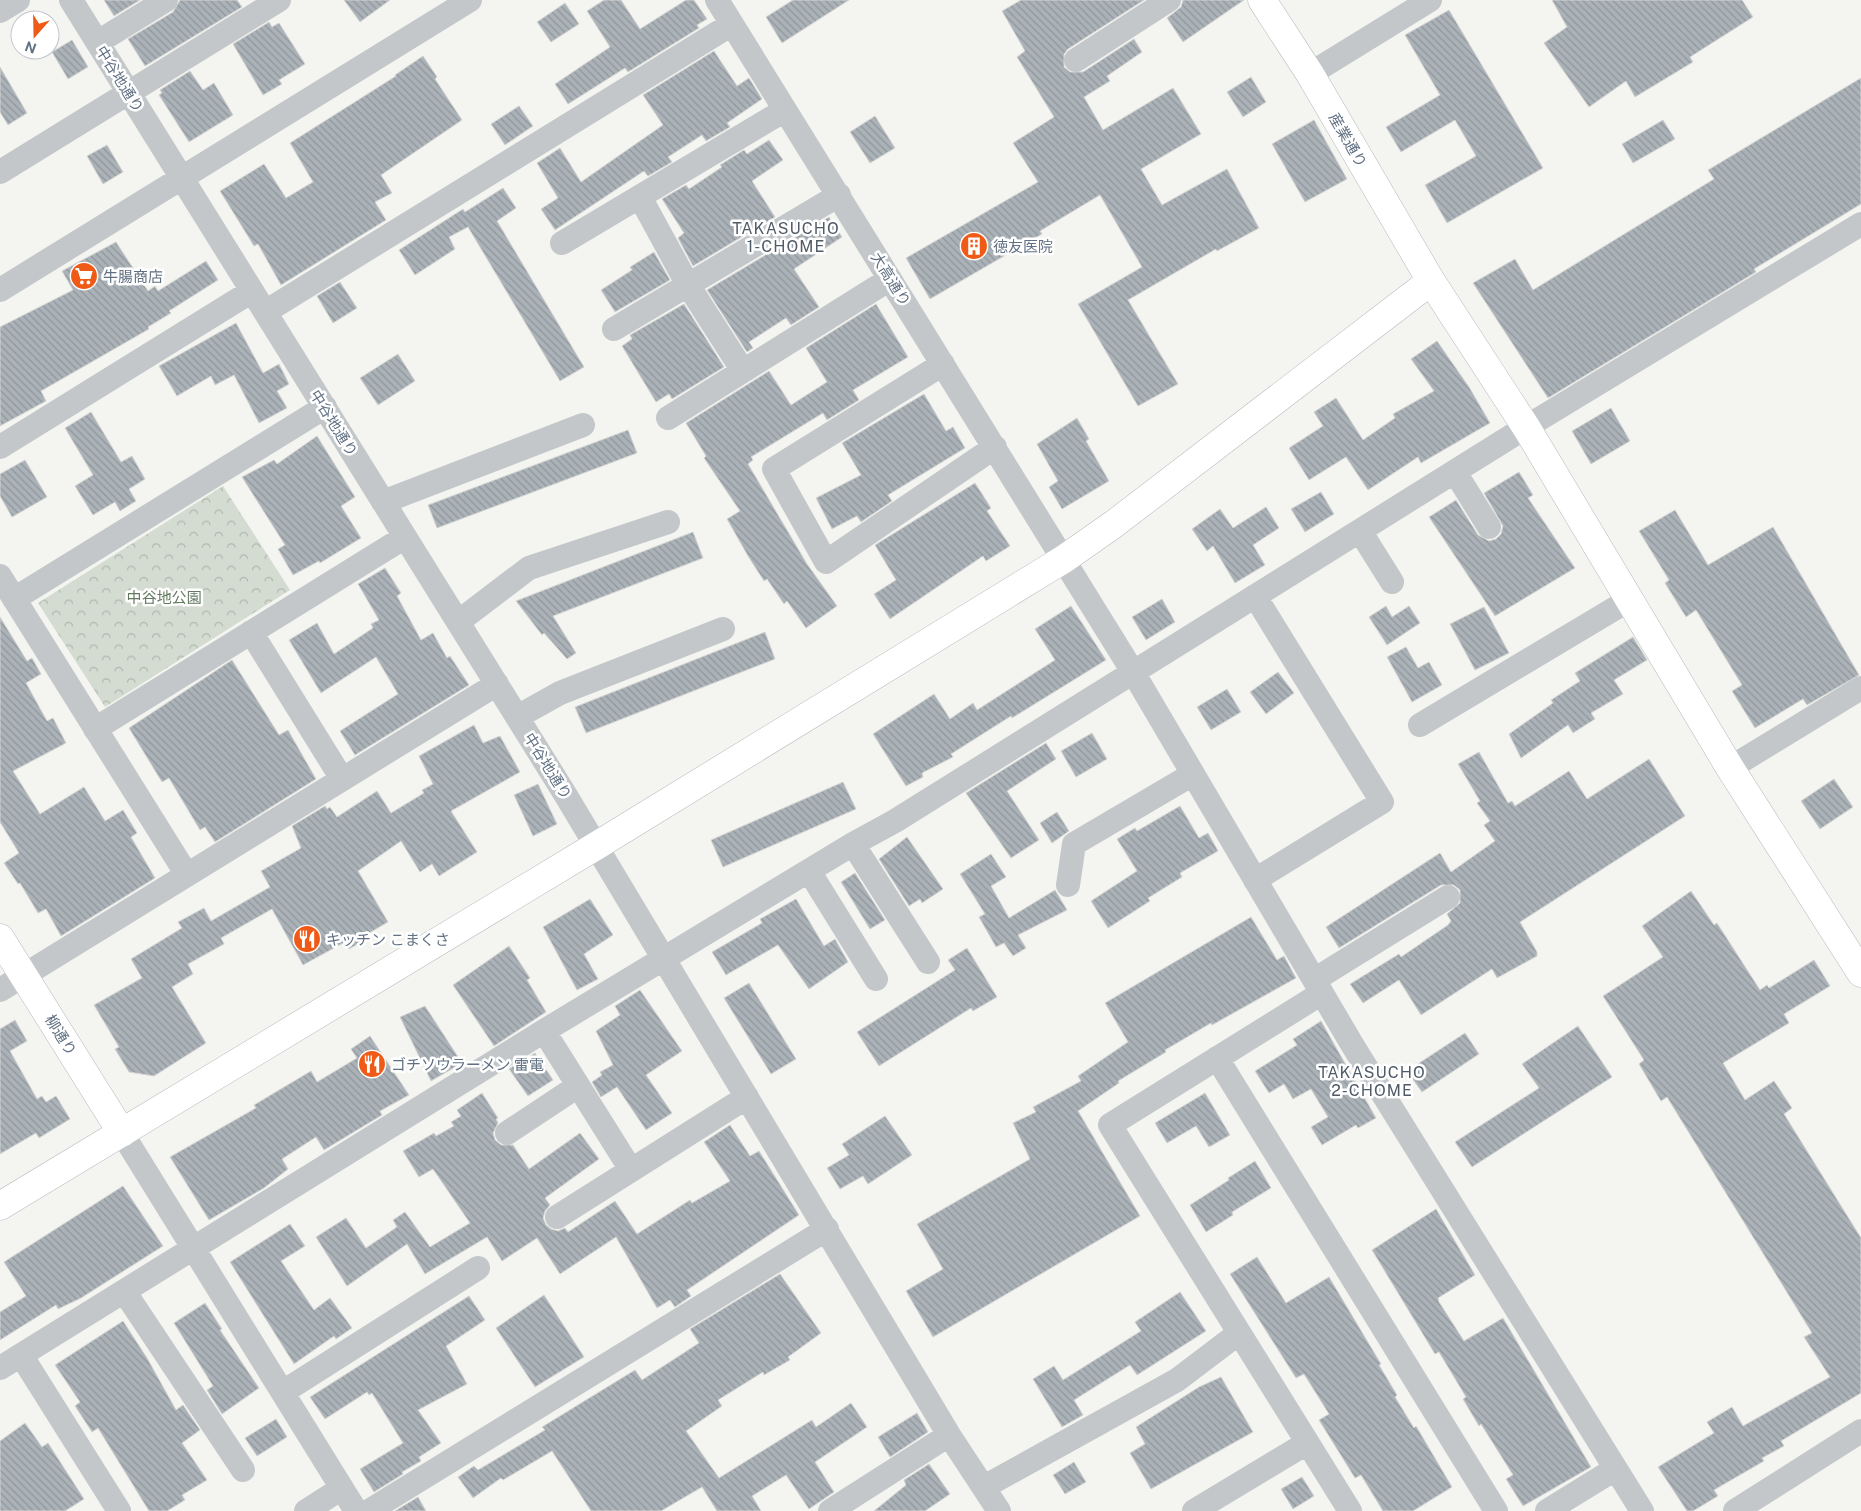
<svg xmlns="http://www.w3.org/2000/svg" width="1861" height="1511" viewBox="0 0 1861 1511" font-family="'Public Sans','Noto Sans JP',sans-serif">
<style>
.park{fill:url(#park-crowns)}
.building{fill:url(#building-back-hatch);stroke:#d5d5d3}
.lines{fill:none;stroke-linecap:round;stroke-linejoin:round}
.secondary-casing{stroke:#b5babf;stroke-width:29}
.street{stroke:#c3c7ca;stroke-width:24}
.secondary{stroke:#fff;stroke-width:28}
.labels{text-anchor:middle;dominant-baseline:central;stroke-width:5;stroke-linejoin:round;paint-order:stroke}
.street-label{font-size:15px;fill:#617183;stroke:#fff}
.poi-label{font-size:15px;fill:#617183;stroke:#fff;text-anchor:start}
.park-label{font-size:15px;fill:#637a60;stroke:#fff}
.neighbourhood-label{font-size:16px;letter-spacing:1px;fill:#505b68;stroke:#fff}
</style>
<defs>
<pattern id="park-crowns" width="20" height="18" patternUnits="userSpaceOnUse" patternTransform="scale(1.25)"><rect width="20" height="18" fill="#d4dcd1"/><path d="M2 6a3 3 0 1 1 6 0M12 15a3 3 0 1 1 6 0" fill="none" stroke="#afb7af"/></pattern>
<pattern id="building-back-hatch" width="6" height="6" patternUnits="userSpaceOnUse" patternTransform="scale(1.25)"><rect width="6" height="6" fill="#abb3b9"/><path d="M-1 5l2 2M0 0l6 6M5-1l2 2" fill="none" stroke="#8f969c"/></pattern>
</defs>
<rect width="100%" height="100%" fill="#f4f5f0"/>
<path class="park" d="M223,486l67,104 -185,117 -67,-104z"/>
<path class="building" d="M104,0h36l-26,16z
M180,0h57l5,7 -97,59 -17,-27 45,-27z
M344,0h46l-30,22z
M604,0h17l19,29 46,-29h8l13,19 -10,6 2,3 -71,44 -3,-4 -57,36 -13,-20 55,-37 -23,-36z
M793,0h56l-67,43 -16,-26z
M1021,0h123l-76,49 -4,5v13l6,5h13l51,-33 8,13 -35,24 3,5 -26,16 19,33 70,-42 28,46 -60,35 21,36 65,-36 32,59 -42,23 -1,-2 -88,51 50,84 -40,22 -60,-102 64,-37 -42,-72 -60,36 2,3 -112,65 -24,-41 132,-76 -25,-39 41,-26 -37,-60 8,-6 -23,-40z
M1183,0h61l-61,42 -16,-24 14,-11z
M1552,0h190l11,17 -63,40 3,5 -58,35 -9,-16 -37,26 -45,-64 23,-16z
M565,3l14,21 -28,18 -14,-20z
M1449,10l94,158 -96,55 -22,-38 51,-29 -21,-36 -54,32 -15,-25 54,-32 -35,-60z
M269,22l3,5 7,-4 26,41 -26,16 3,4 -19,11 -30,-51z
M72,40l16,27 -20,12 -16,-27z
M714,51l23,35 12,-8 13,21 -35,24 3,4 -24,14 -4,-6 -34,22 4,5 -24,14 -4,-5 -89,59 -14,-21 17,-11 -21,-35 23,-15 21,34 82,-57 -20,-30z
M423,56l14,21 -2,2 27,41 -81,55 11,18 -17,9 11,18 -105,65 -23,-41 -4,2 -34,-55 44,-27 22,34 27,-16 -23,-39 106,-67 -1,-1z
M0,67l27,46 -19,12 -8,-13z
M190,71l13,19 11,-7 19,32 -44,27 -30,-47 3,-2 -2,-3z
M1251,77l15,25 -23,15 -16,-25z
M1861,78v126l-107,65 2,3 -208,126 -75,-115 42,-24 18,31 181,-111 -6,-9z
M519,106l14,20 -28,19 -14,-21z
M875,116l20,32 -25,15 -20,-31z
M1314,120l33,59 -42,23 -33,-58z
M1663,120l12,19 -42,24 -11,-19z
M769,140l14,20 -31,21 23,36 -82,49 -15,-28 6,-5 -22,-34 24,-14 3,4 33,-22 -2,-2 24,-15 3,4z
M107,145l16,27 -20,12 -16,-28z
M503,188l13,20 -19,13 87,146 -24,14 -92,-154 -19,10 6,12 -40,26 -16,-25 64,-41 2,3z
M829,217l13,20 -48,32 25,38 -28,18 -5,-7 -37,24 4,6 -6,4 -40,-62z
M116,242l32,49 7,-5 3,5 48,-30 12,19 -49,31 2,2 -23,14 1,2 -108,62 5,10 -46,25v-99l73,-37 -11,-19z
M654,252l16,28 -55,32 -14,-22 31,-20 -2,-3z
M340,282l17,26 -24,15 -16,-27z
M684,304l40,63 -52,32 -3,-5 -13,8 -34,-56 10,-7 -2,-4z
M876,304l32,53 -55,33 6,10 -32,20 -4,-7 -72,44 2,3 -5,4 59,100 30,42 -31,22 -19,-27 -3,3 -17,-25 -3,2 -16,-25 -21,-37 13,-8 -36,-53 2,-2 -20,-33 83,-52 22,34 36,-23 -21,-34z
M236,323l27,50 16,-9 10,20 -12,7 10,17 -28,15 -25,-48 -19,10 -4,-9 -34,20 -18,-30z
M1437,341l32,46 21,36 -69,40 -3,-6 -50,33 -22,-33 -37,23 -20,-32 34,-22 -9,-14 22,-14 27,42 32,-22 -2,-4 41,-23 -23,-32z
M398,354l17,27 -37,24 -18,-27z
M924,394l22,37 7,-4 12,21 -77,47 4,6 -31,21 -4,-6 -25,13 -16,-31 45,-23 -19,-32z
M1611,408l19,33 -39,23 -19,-33z
M91,412l30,50 11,-6 13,23 -16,10 7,12 -16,10 -5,-9 -22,13 -18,-29 18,-11 -28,-47z
M1077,418l12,21 -3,2 23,40 -47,28 -13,-22 9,-6 -21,-37z
M628,430l9,23 -200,75 -9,-23z
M317,436l38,61 -14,9 20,32 -41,25 -1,-2 -26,14 -15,-26 7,-4 -43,-68 32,-17 3,4z
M25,460l22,37 -35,20 -12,-21v-22z
M1519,472l14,23 -5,3 47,70 -80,48 -66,-99 27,-17 22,35 11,6 7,-2 5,-5 2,-8 -19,-33z
M975,483l16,25 -4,3 23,35 -24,15 -3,-5 -93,63 -16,-25 22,-14 -21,-35z
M1321,492l13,22 -29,18 -14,-23z
M1266,507l13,21 -26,17 12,20 -30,18 -22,-37 -6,5 -15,-22 28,-20 13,19z
M1675,510l33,55 65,-38 86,148 -52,30 -4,-6 -48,29 -23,-37 10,-6 -46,-75 -10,7 -21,-34 4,-3 -30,-49z
M693,532l10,26 -150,58 23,37 -9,6 -23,-26 -2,2 -26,-34z
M385,568l16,25 -4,3 24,44 12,-7 14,25 3,-2 19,29 -114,70 -15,-24 58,-37 -22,-37 -55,36 -32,-53 28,-17 17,31 39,-26 -2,-4 8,-4 -21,-36z
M1162,599l13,23 -29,18 -14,-23z
M1071,606l35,54 -94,58 -1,-2 -60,38 2,3 -31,16 1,4 -17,9 -33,-52 61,-40 16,25 23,-16 4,7 78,-50 -20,-31z
M1386,606l6,11 17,-11 11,17 -33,22 -18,-28z
M1484,607l25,46 -34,17 -25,-46z
M0,617l27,44 5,-3 9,16 -15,9 21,38 6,-3 13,25 -53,28 27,43 44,-27 21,34 18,-11 14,23 -6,4 24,41 -94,58 -15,-27 -8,4 -18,-30 -2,1 -14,-21 15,-10 -19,-31z
M765,632l10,27 -189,74 -11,-26z
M1633,637l14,23 -33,20 9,14 -32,19 4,6 -22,14 -5,-8 -47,33 -12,-24 44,-31 -2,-3 29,-19 -5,-8z
M1406,647l12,21 11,-6 13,23 -30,17 -25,-45z
M232,660l47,75 9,-5 28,49 -101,63 -10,-15 -5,3 -31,-52 -7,4 -33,-54z
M1278,672l16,21 -28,21 -16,-22z
M1227,689l14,23 -30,18 -14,-23z
M474,725l9,18 17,-7 20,36 -69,39 26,41 -38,24 -7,-12 -12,8 -19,-31 -43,30 30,51 -24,14 1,4 -16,9 -4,-7 -42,23 -31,-56 -51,29 3,6 -36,20 5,10 -21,13 34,56 -52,33 -25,-4 -14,-23 4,-2 -25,-42 48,-27 -11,-19 51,-31 -4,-6 26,-14 7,13 59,-34 -9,-16 40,-23 -9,-22 33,-20 2,3 3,-2 7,10 40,-26 14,22 33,-20 -2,-3 11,-6 -14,-28z
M1092,733l15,26 -31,18 -15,-26z
M1046,743l10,16 -49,32 32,49 -28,18 -45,-65z
M1479,752l29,51 4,-2 3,5 54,-35 18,28 62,-40 36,57 -165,106 17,30v4l-40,22 -5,-9 -71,46 -22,-35 -36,23 -13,-19 49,-30 2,3 47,-32 3,-4 -4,-7 13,-11v-13l-6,-5h-13l-102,63 -13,-21 114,-74 11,19 44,-31 -11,-16 6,-4 -13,-18 3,-2 -22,-37z
M1834,779l19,28 -33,22 -19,-28z
M843,782l13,27 -133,58 -12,-27z
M538,784l19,40 -24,12 -19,-41z
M1180,806l19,32 9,-5 10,18 -38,22 2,4 -34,21 2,3 -42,27 -17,-27 46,-30 -20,-32 18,-11 2,3z
M1057,812l12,19 -17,12 -12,-20z
M907,837l36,52 -21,14 -2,-4 -11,7 -30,-47z
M991,854l15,23 -15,9 18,32 46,-28 12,20 -49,25 8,13 -13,8 -9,-13 -8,4 -17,-30 6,-3 -25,-40z
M855,873l30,47 -15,9 -29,-47z
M1691,891l23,34 3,-2 43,67 7,-5 2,3 45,-28 16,26 -46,28 5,9 -66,40 22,37 29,-19 18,27 -8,6 77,124v155l-80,48 3,5 -22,12 2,3 -50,29 4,6 -25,15h-6l-29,-44 56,-34 -7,-11 25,-15 11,19 87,-49 -26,-40 8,-4 -145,-236 -6,4 -22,-37 5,-4 -41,-64 60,-39 -21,-31z
M590,899l23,36 -29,19 14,25 -21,11 -34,-63z
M796,899l28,47 11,-7 13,23 -39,27 -31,-44 -52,30 -14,-23 50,-29 -2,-4z
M1251,917l26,43 7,-4 12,22 -84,47 -1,-2 -46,27 1,2 -48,29 1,2 -41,28 62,105 -207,121 -27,-46 37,-22 -26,-45 113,-65 -17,-36 23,-11 -3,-5 48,-26 -3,-5 50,-34 -23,-39z
M509,946l21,32 -3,2 19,32 -52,34 -41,-61z
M967,948l30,49 -24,14 -2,-3 -92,58 -22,-34 98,-62 -7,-10z
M749,983l47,76 -25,15 -47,-76z
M640,990l42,61 -36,24 26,38 -26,17 -29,-43 -16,10 -9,-15 10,-7 -2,-3 13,-7 -17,-34 24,-16 -5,-9z
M425,1006l37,57 -31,18 -31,-64z
M15,1020l12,21 -17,10 27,48 5,-3 4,6 10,-6 14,23 -31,19 -3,-5 -36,21v-125z
M1321,1021l55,97 -18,10 -2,-3 -34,20 -11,-18 17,-10 -17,-28 -18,10 -9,-15 -15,9 -14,-22 42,-26 -4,-6z
M1578,1026l34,51 -140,90 -17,-25 84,-54 -17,-24z
M1465,1033l14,21 -57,38 -15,-21z
M370,1036l39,59 -29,16 2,4 -58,35 -8,-13 -34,22 6,10 -24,19 -55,32 -39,-63 86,-49 -2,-3 57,-34 6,11 40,-24 -6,-9z
M535,1053l18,27 -25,16 -19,-27z
M482,1093l16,25 -2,1 2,4 -5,10 2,7 6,5h12l16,24 51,-36 19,26 -54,39 5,7 -5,6 -2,7 3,7 5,4 7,2 7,-3 3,4 47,-31 22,33 53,-34 2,3 38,-22 -26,-39 26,-17 20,31 9,-5 40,64 -112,75 4,6 -16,11 -5,-7 -13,8 -41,-71 -56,37 -23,-36 -35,23 -15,-24 -62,37 -18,-30 -60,42 -31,-49 30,-19 20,30 31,-21 -4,-7 12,-8 25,35 40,-24 -37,-54 -14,8 -16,-26 31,-18 2,3 18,-10 -3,-4 10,-6 -4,-6z
M1205,1093l25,42 -21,12 -13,-21 -29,17 -12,-20z
M885,1116l27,39 -44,29 -5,-8 -23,13 -13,-21 22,-13 -7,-11z
M1255,1161l16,27 -39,24 1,3 -27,17 -16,-27 39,-25 -1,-2z
M123,1186l40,60 -82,52 -23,11 -2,-4 -56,35v-28l26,-16 -22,-34z
M1436,1209l39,66 -37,23 1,4 25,39 39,-23 88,149 -68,39 -17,-27 7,-4 -32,-51 -2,2 -16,-27 3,-2 -27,-45 -4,2 -63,-104z
M290,1224l15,22 -24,15 33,49 16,-12 22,30 -16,11 -2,-3 -40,28 -64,-102z
M1257,1257l29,46 43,-26 52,87 -2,1 18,30 -2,2 19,31 2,-2 36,61 -39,24h-30l-22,-36 -6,3 -36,-58 10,-6 -25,-40 -8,4 -66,-104z
M780,1274l41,59 -33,24 2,3 -26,15 -1,-3 -45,28 4,6 -36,25 33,47 93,-58 4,7 35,-24 16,24 -52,35 19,30 -25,17 -23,-34 -34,21 9,15h-44l-15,-24 -41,24h-70l-39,-60 -49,29 -2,-2 -28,20 -15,-21 16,-11 4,4 67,-40 -3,-3 93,-57 7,10 57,-37 -9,-14z
M1180,1292l26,39 -69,44 -7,-10 -56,35 9,15 -21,12 -29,-48 21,-13 9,14 78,-49 -6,-9z
M544,1295l40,62 -49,30 -39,-59z
M469,1296l16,24 -39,26 21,38 -49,26 23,33 -22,14 2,4 -19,11 1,2 -29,18 -14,-23 43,-26 -31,-50 -3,2 -2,-3 -42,27 -15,-22z
M205,1303l17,26 -2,1 39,58 -37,26 -15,-24 6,-4 -39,-63z
M123,1321l24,37 29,52 7,-5 17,25 -18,13 25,37 -25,15 3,5 -18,11h-18l-51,-83 -6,4 -17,-26 5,-4 -25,-37z
M1221,1377l32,55 -102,57 -21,-36 15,-9 -9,-17 63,-40z
M917,1413l11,19 -38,25 -12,-20z
M276,1419l11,18 -30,19 -12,-18z
M25,1423l17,24 6,-4 36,56 -19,12h-65v-70z
M1074,1462l12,20 -21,12 -12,-19z
M929,1464l21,30 -25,17h-51l32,-26 -2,-5z
M1302,1477l12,19 -21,13 -12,-20z
M418,1497l8,14h-31z"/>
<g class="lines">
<g class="secondary-casing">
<path id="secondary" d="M1262,0l48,74 121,207 95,146 204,341 131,205
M0,938l122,195
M0,1206l596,-360 468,-287 50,-35 317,-243"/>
</g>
<path class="street" d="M71,0l494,794 384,641 50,76
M717,0l416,672 220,374 289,465
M0,11l18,-11
M98,42l68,-42
M1076,60l93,-60
M1310,74l120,-74
M0,172l279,-172
M640,197l48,88 55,86
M562,243l223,-133
M0,290l470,-290
M265,312l467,-288
M614,329l225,-134
M943,364l-169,105 52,93 169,-115
M668,418l222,-139
M0,447l252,-156
M1455,472l34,55
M383,502l200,-77
M1360,531l32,51
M0,576l187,299
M14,599l311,-192
M458,622l71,-54 139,-46
M251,632l91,147
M517,717l43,-24 163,-64
M1420,725l209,-125
M95,729l310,-192
M1730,768l131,-80
M853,844l75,118
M809,871l67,108
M1255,880l127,-78 -127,-206
M1068,885l6,-41 119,-70
M1314,980l134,-83
M0,990l497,-306
M1322,993l-212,132 240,386
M544,1031l87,139
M1217,1058l279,453
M122,1133l234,378
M507,1133l71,-47
M557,1217l190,-120
M124,1291l119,179
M21,1355l98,156
M0,1368l544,-337 309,-187 42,-23 631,-394 335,-203
M283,1392l195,-124
M984,1487l193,-107 62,-47
M306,1511l36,-23
M369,1511l458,-282
M830,1511l119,-76
M1194,1511l113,-68
M1547,1511l68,-42
M1735,1511l126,-80"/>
<use href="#secondary" class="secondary"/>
</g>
<defs>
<g id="building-disc" transform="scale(1.4375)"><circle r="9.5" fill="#ef5a16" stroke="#fff"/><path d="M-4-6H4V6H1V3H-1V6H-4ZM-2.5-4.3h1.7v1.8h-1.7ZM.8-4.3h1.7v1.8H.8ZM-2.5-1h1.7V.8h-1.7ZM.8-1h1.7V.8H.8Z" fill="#fff"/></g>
<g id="supermarket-disc" transform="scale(1.4375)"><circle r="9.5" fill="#ef5a16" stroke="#fff"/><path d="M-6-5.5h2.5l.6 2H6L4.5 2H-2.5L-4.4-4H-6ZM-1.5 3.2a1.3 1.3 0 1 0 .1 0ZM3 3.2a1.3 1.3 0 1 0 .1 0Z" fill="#fff"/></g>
<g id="restaurant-disc" transform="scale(1.4375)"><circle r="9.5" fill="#ef5a16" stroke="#fff"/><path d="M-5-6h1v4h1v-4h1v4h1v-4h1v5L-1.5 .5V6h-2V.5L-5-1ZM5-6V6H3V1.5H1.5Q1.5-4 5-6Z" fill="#fff"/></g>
</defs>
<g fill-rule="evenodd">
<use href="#building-disc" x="974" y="246"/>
<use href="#supermarket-disc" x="84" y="276"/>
<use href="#restaurant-disc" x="307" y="939"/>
<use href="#restaurant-disc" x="372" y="1064"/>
</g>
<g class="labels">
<g class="street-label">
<text transform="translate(120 79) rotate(58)">中谷地通り</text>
<text transform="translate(1348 140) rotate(60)">産業通り</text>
<text transform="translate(891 279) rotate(58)">大高通り</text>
<text transform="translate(334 423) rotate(58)">中谷地通り</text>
<text transform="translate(548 766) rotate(58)">中谷地通り</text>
<text transform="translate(61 1035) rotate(58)">柳通り</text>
</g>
<g class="poi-label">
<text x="993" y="246">徳友医院</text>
<text x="103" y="276">牛腸商店</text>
<text x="326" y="939">キッチン こまくさ</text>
<text x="391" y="1064">ゴチソウラーメン 雷電</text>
</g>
<g class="park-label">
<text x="164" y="597">中谷地公園</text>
</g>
<g class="neighbourhood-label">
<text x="786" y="228">TAKASUCHO<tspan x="786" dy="18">1-CHOME</tspan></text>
<text x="1372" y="1072">TAKASUCHO<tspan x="1372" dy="18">2-CHOME</tspan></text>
</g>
</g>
<g transform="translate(35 35) rotate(200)"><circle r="24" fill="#ffffff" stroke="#c0c6cd"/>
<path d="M0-4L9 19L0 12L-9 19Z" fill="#ef5a16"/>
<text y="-8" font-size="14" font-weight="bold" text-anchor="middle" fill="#617183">N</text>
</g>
</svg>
